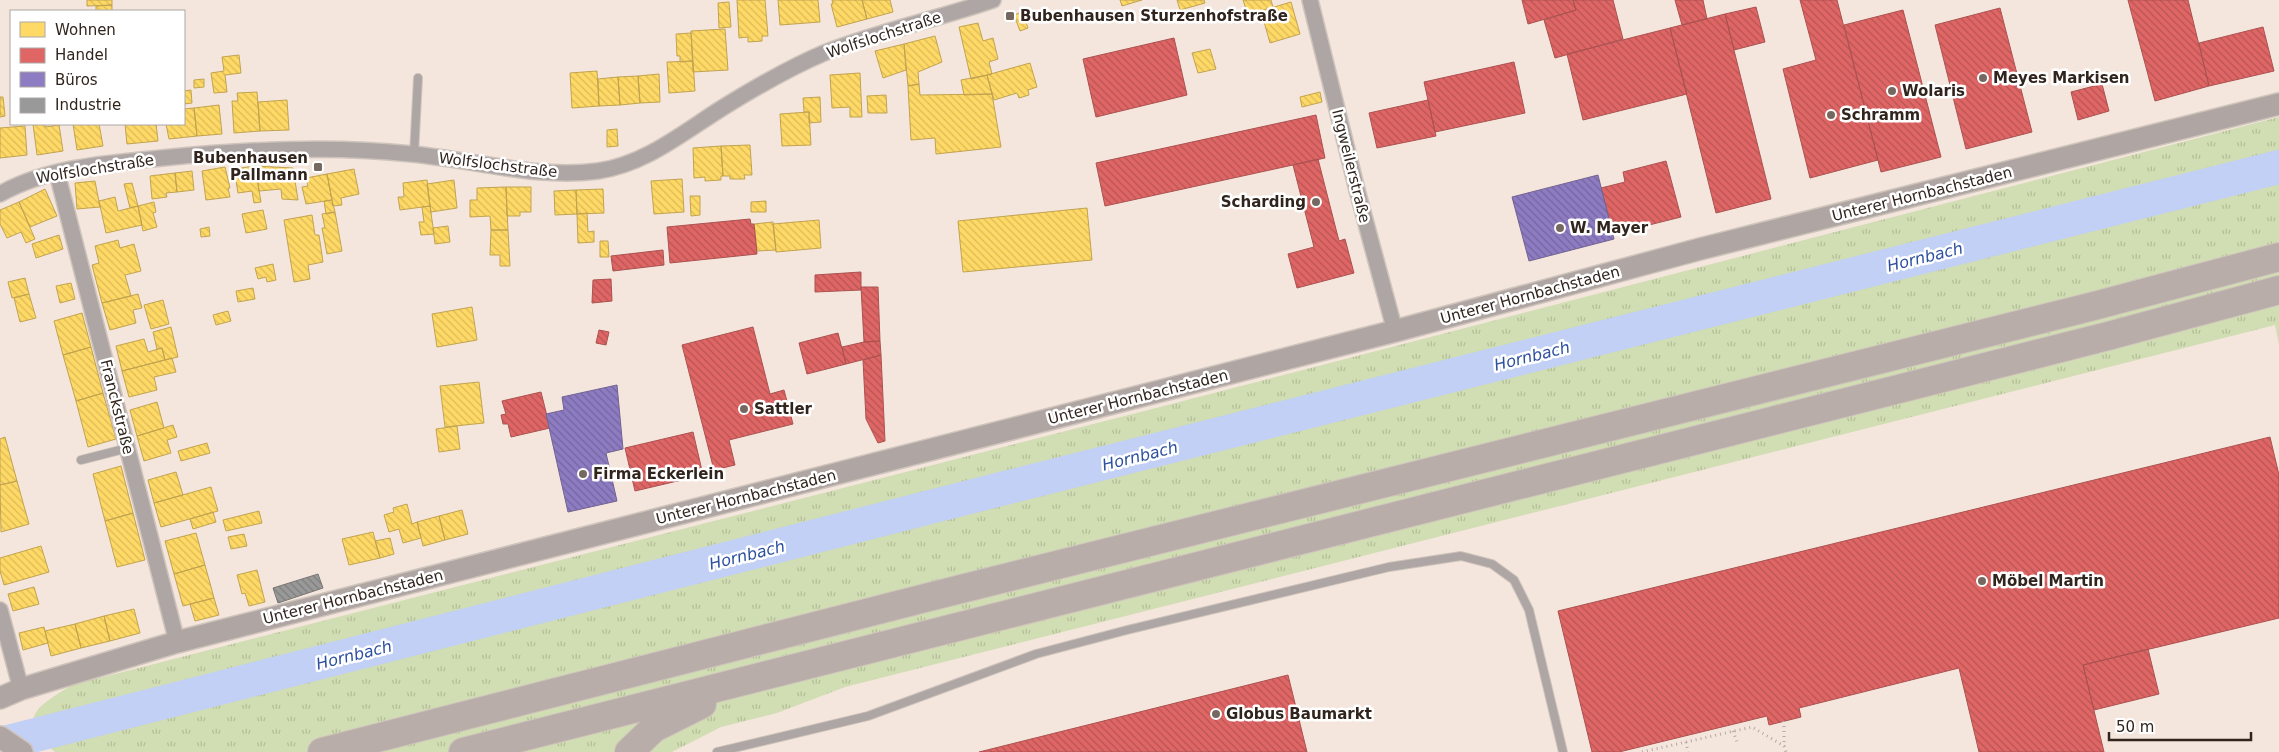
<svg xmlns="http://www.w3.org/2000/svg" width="2279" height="752" viewBox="0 0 2279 752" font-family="'DejaVu Sans',sans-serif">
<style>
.grass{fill:url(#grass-tufts)}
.homes{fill:url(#homes-back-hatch);stroke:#c1a350}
.shops{fill:url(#shops-back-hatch);stroke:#ab5250}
.offices{fill:url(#offices-back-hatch);stroke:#726291}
.industry{fill:url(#industry-back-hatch);stroke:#7a7674}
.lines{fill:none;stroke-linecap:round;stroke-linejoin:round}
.river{stroke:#c1d0f4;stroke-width:34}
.lane-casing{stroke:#cfc4bc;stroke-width:10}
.street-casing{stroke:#cfc4bc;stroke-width:18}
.secondary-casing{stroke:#cfc4bc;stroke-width:24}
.highway-casing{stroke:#cfc4bc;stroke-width:30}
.path{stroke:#b2a9a5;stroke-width:3;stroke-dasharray:1 4;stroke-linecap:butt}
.lane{stroke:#aea6a4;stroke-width:8}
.street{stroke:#aea6a4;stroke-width:15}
.secondary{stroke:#afa5a2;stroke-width:21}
.highway{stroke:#b8ada8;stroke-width:28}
.poi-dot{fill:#756860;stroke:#fff;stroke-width:2}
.labels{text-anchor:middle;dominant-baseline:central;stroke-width:5;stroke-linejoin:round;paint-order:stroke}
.poi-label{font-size:15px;font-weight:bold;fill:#30241d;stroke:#fff;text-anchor:start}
.street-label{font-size:15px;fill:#30241d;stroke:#fff}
.water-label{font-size:16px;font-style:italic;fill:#2d509f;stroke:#fff}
</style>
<defs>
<pattern id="grass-tufts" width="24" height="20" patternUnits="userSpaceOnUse" patternTransform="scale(1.25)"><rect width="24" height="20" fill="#d1ddb2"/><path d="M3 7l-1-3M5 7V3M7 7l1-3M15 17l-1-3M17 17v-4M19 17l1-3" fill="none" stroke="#b4be99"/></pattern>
<pattern id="homes-back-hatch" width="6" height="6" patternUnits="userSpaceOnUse" patternTransform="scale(1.25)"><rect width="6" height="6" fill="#ffd966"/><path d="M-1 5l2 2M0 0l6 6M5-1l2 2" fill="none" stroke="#dbba58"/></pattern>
<pattern id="shops-back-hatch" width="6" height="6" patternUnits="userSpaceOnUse" patternTransform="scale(1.25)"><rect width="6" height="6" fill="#e06666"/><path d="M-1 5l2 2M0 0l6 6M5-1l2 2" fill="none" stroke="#b65453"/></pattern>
<pattern id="offices-back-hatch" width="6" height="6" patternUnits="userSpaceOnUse" patternTransform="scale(1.25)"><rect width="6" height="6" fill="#8e7cc3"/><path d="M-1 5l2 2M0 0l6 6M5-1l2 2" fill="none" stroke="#74659e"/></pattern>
<pattern id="industry-back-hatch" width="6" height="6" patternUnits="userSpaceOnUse" patternTransform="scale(1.25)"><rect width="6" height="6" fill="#999"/><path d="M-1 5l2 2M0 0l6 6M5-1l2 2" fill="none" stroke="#7d7d7c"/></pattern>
</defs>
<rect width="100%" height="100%" fill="#f4e6dd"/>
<path class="grass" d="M2279,117v228l-4,-20 -1430,362 -68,26 -56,14 -49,25h-617c-42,-34 -16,-46 17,-67l1088,-278z"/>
<path class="homes" d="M87,0h25v5l-25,1z
M737,0h28l3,36h-6v5l-14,1v-5l-9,1z
M778,0h40l2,22 -40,3z
M832,0h30l5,19 -30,8 -6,-23h2z
M862,0h28l3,12 -26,7z
M1120,0h22l-20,6z
M1177,0h27l1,3 -25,7z
M1243,0h28l2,7 -25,8z
M729,2l2,25 -12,1 -1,-25z
M1291,2l9,32 -30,9 -9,-32z
M112,5v6h-16v-5z
M1022,12l6,16 -8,3 -6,-16z
M978,23l5,18 10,-3 5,21 -9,3 3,12 -21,5 -12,-52z
M725,29l3,41 -35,2 -2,-41z
M691,33l2,28 -13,1v-6h-3l-1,-22z
M935,36l7,26 -24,10 1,12 -11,2 -4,-42z
M904,44l2,26 -23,8 -8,-27z
M1210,49l6,20 -18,4 -6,-20z
M239,55l2,18 -16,2 2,17 -13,1 -3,-20 13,-2 -2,-14z
M693,61l2,30 -26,2 -2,-31z
M1030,63l7,24 -9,3 1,5 -10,3 -2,-5 -23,7 -7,-25z
M597,71l2,35 -27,2 -2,-35z
M860,73l2,44h-12v-10l-18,1 -2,-33z
M659,74l1,28 -20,1 -2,-27z
M987,75l5,19 -28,1 -3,-15z
M638,76l2,27 -20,2 -2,-28z
M618,77l2,28 -21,1 -1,-27z
M204,79v8l-10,1v-8z
M919,84l1,11 72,-1 9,53 -65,7 -1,-16 -24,2 -3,-54z
M191,90l1,13 -8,1v-13z
M257,92l3,39 -26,2 -2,-32h6l-1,-8z
M1320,92l2,10 -20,5 -2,-10z
M886,95l1,18h-19l-1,-17z
M0,97h3l2,19 -5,1z
M820,97l1,25 -12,1v-11h-5l-1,-14z
M287,100l2,30 -29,1 -2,-29z
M219,105l3,29 -25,2 -3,-28z
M194,108l3,28 -28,3 -3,-15h18v-15z
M809,112l2,33 -29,1 -2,-32z
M33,124h12v3l14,-2 4,26 -26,4z
M73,124h26l4,22 -26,4z
M125,124h31l2,17 -31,3z
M25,126l2,29 -27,3v-30z
M617,129l1,17 -11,1v-17z
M750,145l2,30h-8l1,4h-15v-3h-7l-2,-30z
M721,146l2,30h-2v4l-16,1v-4l-11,1 -1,-30z
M255,166l38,2 5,32 -16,-1 -1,-10 -22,2z
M255,166l6,36 -7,1 -2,-12 -14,2 -4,-24z
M225,167l5,21h-2l2,9 -24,3 -4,-29z
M354,169l5,25 -18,4 1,7 -9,1 -6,-32z
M192,171l2,19 -17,2 -2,-19z
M175,173l2,19 -11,1 1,4 -15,2 -2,-23z
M327,174l5,26 -26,4 -4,-17 6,-1 -2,-8z
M682,179l2,33 -30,2 -3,-33z
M427,180l3,26 -30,4 -2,-13h6l-1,-14z
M454,180l3,28 -26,4 -4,-28z
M95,181l5,26 -23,2 -2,-26z
M132,183l6,23 -8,2 -6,-24z
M506,187h25v25h-11v4h-13z
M506,187l2,43h-17l-1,-14 -20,1v-17h7v-12z
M45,189l12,27 -27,11 -11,-25z
M603,189l1,24 -27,1 -1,-24z
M576,190l1,24 -22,1 -1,-24z
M690,196h10v19l-9,1z
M115,197l3,14 20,-5 4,19 -36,8 -7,-32z
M332,200l3,12 -9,2 -2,-13z
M766,201v11h-15v-10z
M19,202l16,37 -9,4 -5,-11 -14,6 -7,-14v-14z
M154,202l2,10 -3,1 4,14 -14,4 -5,-25z
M430,206l4,28 -13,1 -2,-13h5l-2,-15z
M1087,208l5,52 -129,12 -5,-51z
M263,210l4,19 -21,4 -4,-19z
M335,212l7,39 -15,3 -5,-26h3l-3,-14z
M587,213l1,19 6,-1v11l-16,1 -1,-29z
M312,215l3,20h4l4,27 -15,3 2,14 -16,3 -10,-62z
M819,220l2,28 -45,4 -3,-28z
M773,222l3,28 -19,1 -3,-27z
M448,226l2,16 -15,2 -2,-16z
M209,227l1,9 -9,1 -1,-8z
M491,230h17l2,36h-10v-11h-10z
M59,235l4,14 -27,9 -4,-14z
M118,240l2,8 14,-4 7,27 -16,4 6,21 -29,7 -10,-38 7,-2 -4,-17z
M600,241h8l1,16h-9z
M273,264l3,16 -9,2 -1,-5 -8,2 -3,-11z
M25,278l4,16 -17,4 -4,-16z
M71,283l4,16 -15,4 -4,-17z
M253,288l2,11 -17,3 -2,-11z
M29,294l7,24 -16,4 -6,-24z
M138,294l4,14 -9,2 3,13 -26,7 -8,-27z
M163,300l6,24 -18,5 -7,-24z
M472,307l5,33 -40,7 -5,-33z
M228,311l3,10 -15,4 -3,-10z
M82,313l9,34 -28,8 -9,-34z
M171,327l7,30 -13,3 -3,-12 -5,1 -4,-17z
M144,339l4,13 14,-4 3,12 -43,11 -6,-25z
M91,347l12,46 -27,8 -13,-46z
M172,358l4,14 -22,5 3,13 -28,7 -7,-26z
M479,382l5,41 -39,4 -5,-41z
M103,393l13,46 -28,8 -12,-46z
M157,402l7,26 -27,8 -7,-26z
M173,425l4,12 -10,3 4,13 -27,8 -7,-25z
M457,426l3,23 -21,3 -3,-23z
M5,437l12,44 -17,4v-46z
M207,443l3,10 -29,8 -3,-10z
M121,466l12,47 -28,8 -12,-47z
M176,472l7,23 -29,8 -6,-23z
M17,481l12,43 -28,8 -1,-47z
M211,487l7,24 -57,16 -7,-24z
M407,504l5,20 5,-2 4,16 -18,5 -4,-14 -10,3 -5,-17 10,-3 -1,-4z
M462,510l6,24 -23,6 -6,-24z
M259,511l3,12 -36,8 -3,-11z
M213,512l3,10 -23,7 -3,-10z
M133,513l12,47 -28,7 -12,-46z
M439,516l6,24 -22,6 -6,-24z
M373,532l7,26 -31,7 -7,-26z
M196,533l9,32 -31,9 -9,-33z
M244,534l3,12 -16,3 -3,-12z
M390,538l4,16 -14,4 -5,-17z
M41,546l8,26 -45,13 -4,-14v-13z
M205,565l9,33 -31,8 -9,-32z
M257,570l8,32 -16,4 -4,-13 -3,1 -5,-19z
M34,587l5,17 -26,7 -5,-17z
M214,598l5,17 -24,6 -5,-17z
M134,609l6,24 -30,8 -6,-25z
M104,616l6,25 -29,7 -6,-24z
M75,624l6,24 -30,8 -6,-25z
M44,627l4,16 -25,7 -4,-17z"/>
<path class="shops" d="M1522,0h51l3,10 -48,14z
M1573,0h40l10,39 -68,19 -11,-38 32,-10z
M1675,0h28l4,19 -25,6z
M1800,0h37l41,160 -68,18 -27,-109 33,-9z
M2128,0h60l21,86 -54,15z
M1756,7l9,35 -31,8 -9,-36z
M2000,8l32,124 -66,17 -31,-124z
M1903,10l38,147 -60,15 -37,-147z
M1725,14l46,185 -55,14 -46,-185z
M2263,27l11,44 -65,15 -10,-43z
M1670,28l17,66 -104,26 -16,-66z
M1174,38l13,57 -91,22 -13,-58z
M1514,62l11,51 -90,19 -11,-50z
M2102,84l7,27 -31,9 -7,-28z
M1428,100l8,36 -59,12 -8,-35z
M1316,115l9,43 -220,48 -9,-43z
M1318,159l21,82 6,-2 9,34 -57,15 -9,-34 26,-7 -21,-82z
M1666,161l15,56 -68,17 -12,-46 24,-6 -2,-10z
M750,219l1,5h3l3,30 -87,9 -3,-36z
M663,250l1,15 -51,6 -2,-15z
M861,272v18l-46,2v-17z
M611,279l1,22 -20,2 1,-23z
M861,287h17l2,54 -16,1z
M753,327l17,67 14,-4 9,34 -64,16 6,25 -21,5 -32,-125z
M599,330l10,2 -3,13 -10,-2z
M838,333l8,31 -39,10 -8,-31z
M880,341l1,14 -35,9 -4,-17 22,-5z
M881,355l4,86 -7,2 -12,-24 -3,-59z
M541,392l9,36 -39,9 -3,-13h-5l-2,-9 5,-1 -4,-13z
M693,432l10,43 -68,16 -10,-43z
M2270,437l9,38v143l-196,47 21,87h-125l-20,-84 -160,40 2,9 -32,8 -2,-9 -148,36h-27l-34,-141z
M2148,649l11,45 -65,16 -11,-45z
M1288,675l19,77h-328z"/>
<path class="offices" d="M1598,175l16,64 -85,22 -17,-64z
M617,385l6,64 -17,4 11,48 -49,11 -22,-98 18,-4 -2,-13z"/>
<path class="industry" d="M318,574l5,14 -45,15 -5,-15z"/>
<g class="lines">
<path class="river" d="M0,744l997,-254 1282,-323"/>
<g class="lane-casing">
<path id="lane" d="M414,154l4,-76
M81,460l47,-12
M717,752l151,-36 168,-62 91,-24 262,-63 72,-11 31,8 22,16 15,30 34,142"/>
</g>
<g class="street-casing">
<path id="street" d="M1310,0l47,190 38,141
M57,173l120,469
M0,194c48,-27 108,-31 162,-36 83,-8 167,-13 250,-4 63,6 123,25 186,17 49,-7 88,-41 129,-66 31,-19 64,-38 97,-52 55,-22 114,-34 169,-53
M0,610l21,79"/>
</g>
<g class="secondary-casing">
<path id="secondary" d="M0,698l21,-9 156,-47 1218,-311 305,-82 579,-145
M0,737l22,15"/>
</g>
<g class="highway-casing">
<path id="highway" d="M322,752l611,-156 1161,-290 185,-49
M463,752l1645,-416 171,-46
M629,752l25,-24 48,-24"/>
</g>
<path class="path" d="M1784,721v25
M1733,731l4,11
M1686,742l2,10
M1642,752l110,-25 32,19 2,6"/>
<use href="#lane" class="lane"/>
<use href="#street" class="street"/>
<use href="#secondary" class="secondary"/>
<use href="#highway" class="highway"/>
</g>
<g class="poi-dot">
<rect x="1005" y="11" width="10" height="10" rx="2.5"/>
<circle cx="1983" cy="78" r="5"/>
<circle cx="1892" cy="91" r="5"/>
<circle cx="1831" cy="115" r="5"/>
<rect x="313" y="162" width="10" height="10" rx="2.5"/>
<circle cx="1316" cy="202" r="5"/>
<circle cx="1560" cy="228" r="5"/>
<circle cx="744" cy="409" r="5"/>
<circle cx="583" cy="474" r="5"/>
<circle cx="1982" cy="581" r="5"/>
<circle cx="1216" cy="714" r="5"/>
</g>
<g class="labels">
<g class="poi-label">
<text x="1020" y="16">Bubenhausen Sturzenhofstraße</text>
<text x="1993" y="78">Meyes Markisen</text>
<text x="1902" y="91">Wolaris</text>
<text x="1841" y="115">Schramm</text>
<text x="308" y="158" text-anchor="end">Bubenhausen<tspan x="308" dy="17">Pallmann</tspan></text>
<text x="1306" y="202" text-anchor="end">Scharding</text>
<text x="1570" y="228">W. Mayer</text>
<text x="754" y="409">Sattler</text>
<text x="593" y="474">Firma Eckerlein</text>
<text x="1992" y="581">Möbel Martin</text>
<text x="1226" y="714">Globus Baumarkt</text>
</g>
<g class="street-label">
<text transform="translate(884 35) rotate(-18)">Wolfslochstraße</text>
<text transform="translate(498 165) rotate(7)">Wolfslochstraße</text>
<text transform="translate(1351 166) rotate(76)">Ingweilerstraße</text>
<text transform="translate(95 169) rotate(-9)">Wolfslochstraße</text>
<text transform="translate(1922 194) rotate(-14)">Unterer Hornbachstaden</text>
<text transform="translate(1530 295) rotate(-15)">Unterer Hornbachstaden</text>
<text transform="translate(1138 397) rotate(-14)">Unterer Hornbachstaden</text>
<text transform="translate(117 407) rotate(76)">Franckstraße</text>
<text transform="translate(746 497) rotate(-14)">Unterer Hornbachstaden</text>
<text transform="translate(353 597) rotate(-14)">Unterer Hornbachstaden</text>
</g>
<g class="water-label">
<text transform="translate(1925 257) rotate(-14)">Hornbach</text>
<text transform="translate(1532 356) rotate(-14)">Hornbach</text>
<text transform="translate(1140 456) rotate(-14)">Hornbach</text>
<text transform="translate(747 555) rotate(-14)">Hornbach</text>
<text transform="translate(354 655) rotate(-14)">Hornbach</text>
</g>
</g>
<rect x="10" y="10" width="175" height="115" fill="#ffffff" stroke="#aca7a5"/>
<rect x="20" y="22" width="25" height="15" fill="#ffd966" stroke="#aca7a5"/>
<text x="55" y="35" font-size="15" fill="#30241d">Wohnen</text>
<rect x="20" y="48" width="25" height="15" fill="#e06666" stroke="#aca7a5"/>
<text x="55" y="60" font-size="15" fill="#30241d">Handel</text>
<rect x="20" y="72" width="25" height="15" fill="#8e7cc3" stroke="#aca7a5"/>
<text x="55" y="85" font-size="15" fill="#30241d">Büros</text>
<rect x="20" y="98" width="25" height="15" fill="#999999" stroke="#aca7a5"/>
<text x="55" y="110" font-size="15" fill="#30241d">Industrie</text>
<path d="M2109 732v8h142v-8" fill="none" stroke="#30241d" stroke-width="2.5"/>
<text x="2116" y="732" font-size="15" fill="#30241d" stroke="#ffffff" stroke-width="4" paint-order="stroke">50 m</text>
</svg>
